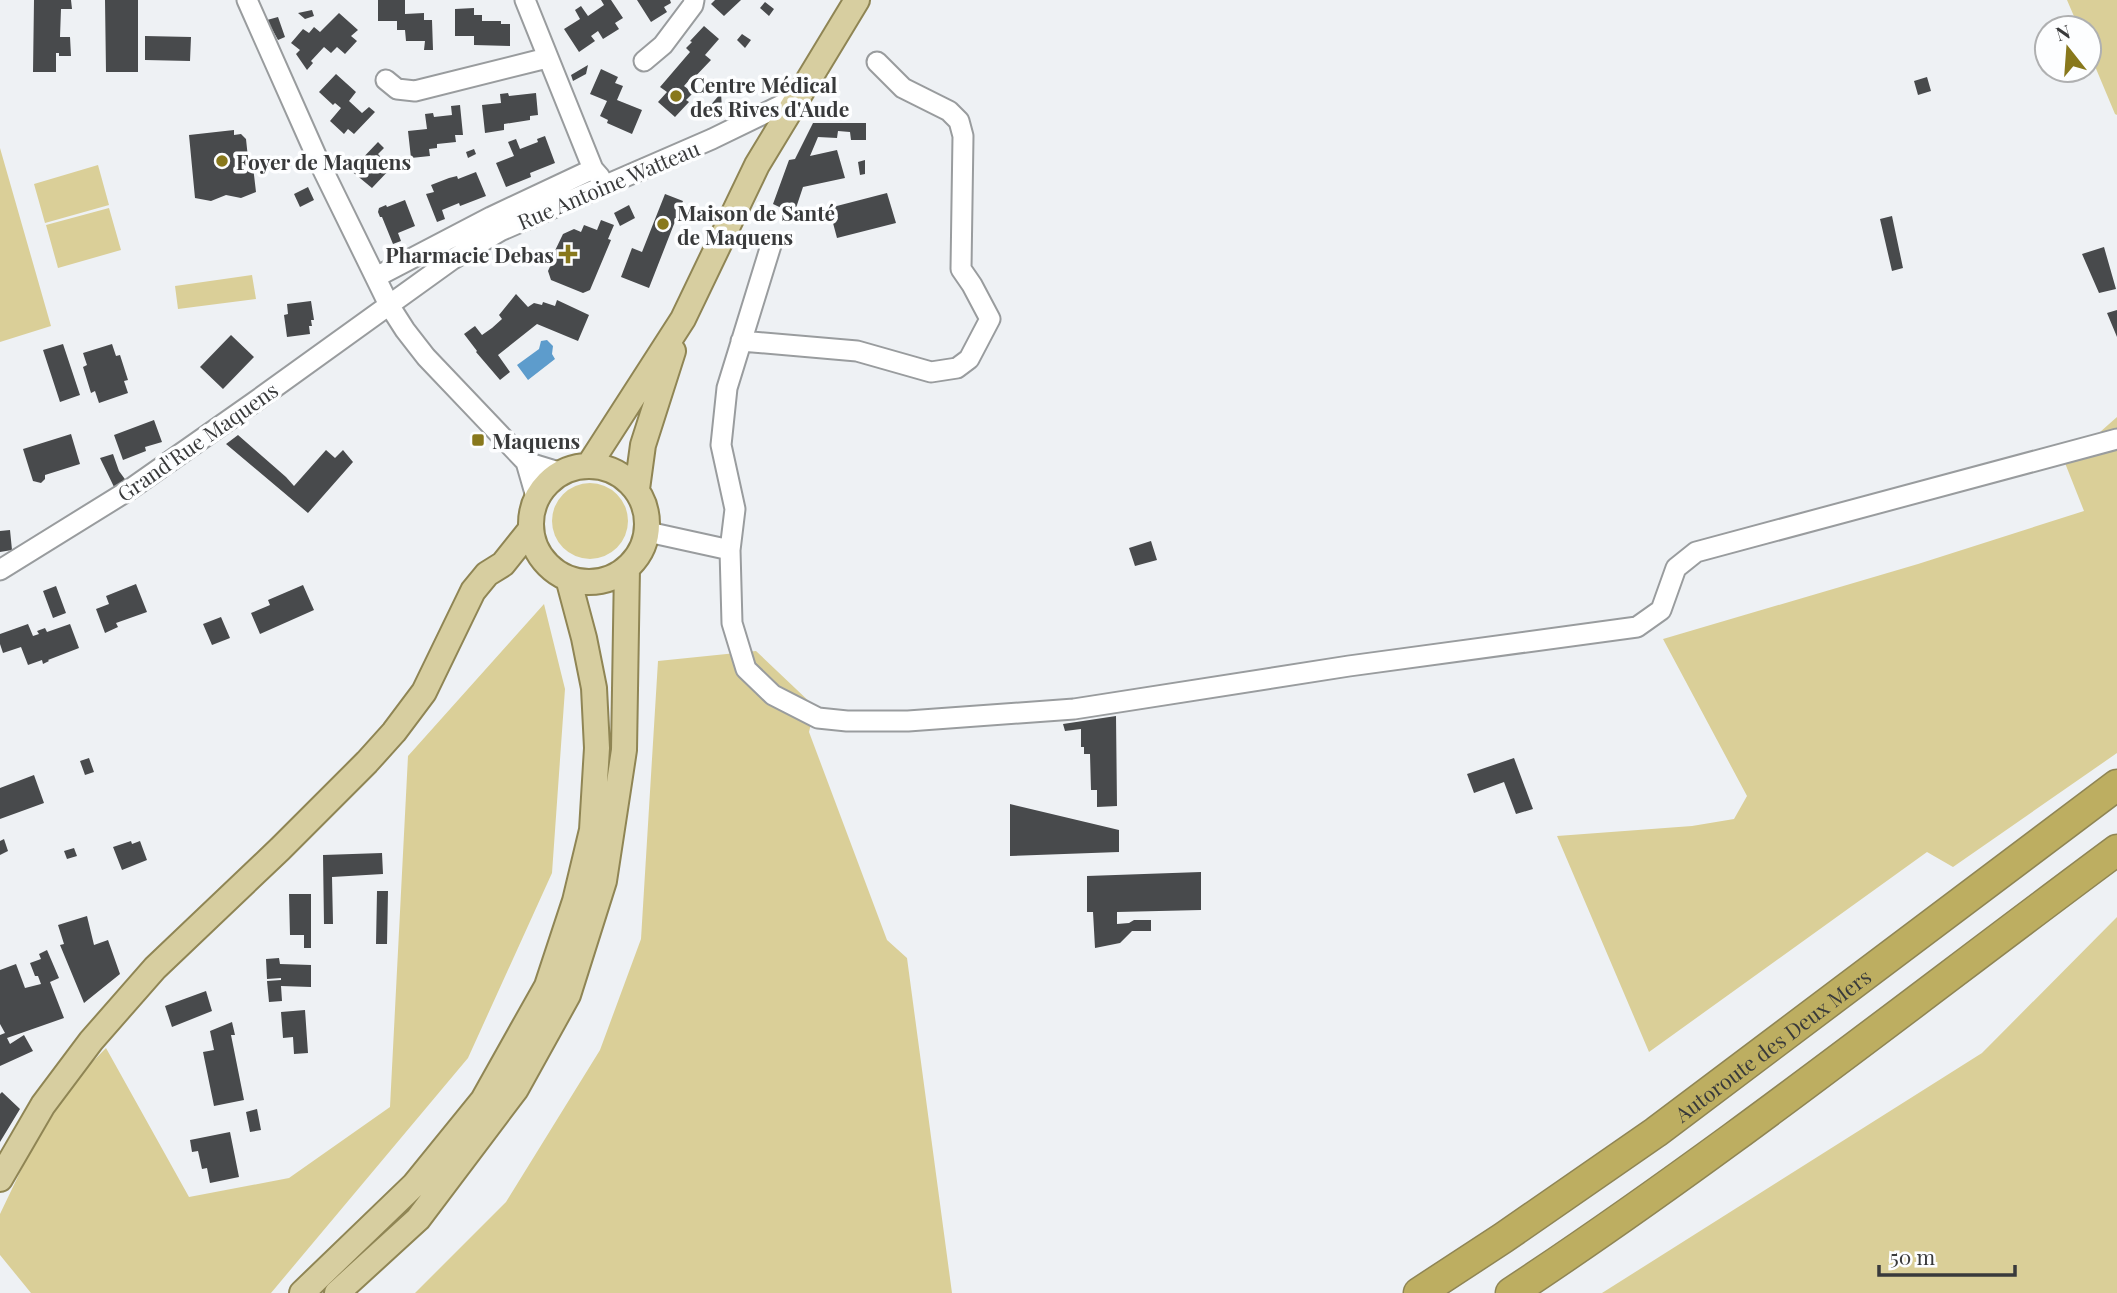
<svg xmlns="http://www.w3.org/2000/svg" width="2117" height="1293" viewBox="0 0 2117 1293" font-family="'Playfair Display',serif">
<style>
.green{fill:#dacf98}
.water{fill:#5d9ccc}
.building{fill:#484a4c}
.lines{fill:none;stroke-linecap:round;stroke-linejoin:round}
.minor-casing{stroke:#999c9e;stroke-width:23}
.major-casing{stroke:#8f8554;stroke-width:28}
.highway-casing{stroke:#8f8554;stroke-width:33}
.minor{stroke:#fff;stroke-width:19}
.major{stroke:#d7cea0;stroke-width:24}
.highway{stroke:#bdae61;stroke-width:30}
.poi-dot{fill:#88781c;stroke:#fdfeff;stroke-width:2.5}
.labels{text-anchor:middle;dominant-baseline:central;stroke-width:7;stroke-linejoin:round;paint-order:stroke}
.poi-label{font-size:21px;font-weight:bold;fill:#393a3b;stroke:#fdfeff;text-anchor:start}
.street-label{font-size:21px;fill:#393a3b;stroke:#fdfeff}
</style>
<rect width="100%" height="100%" fill="#eef1f4"/>
<path class="green" d="M2067,0h50v115l-2,-1 -26,-62v-24h-10z
M0,148l51,178 -51,16z
M98,165l11,40 -64,18 -11,-39z
M109,208l12,42 -63,18 -12,-43z
M252,275l4,24 -78,10 -3,-23z
M2117,417v336l-164,114 -26,-15 -278,200 -92,-216 135,-10 42,-7 13,-23 -84,-157 255,-75 166,-53 -19,-48z
M552 521a38 38 0 1 1 76 0a38 38 0 1 1-76 0Z
M544,604l21,85 -13,184 -84,185 -197,235h-240l-31,-38v-41l33,-69 32,-55 41,-42 83,149 100,-19 101,-71 18,-351z
M756,651l59,56 -6,25 78,208 20,18 45,335h-537l91,-91 94,-152 41,-111 17,-278z
M2117,917v376h-515l380,-240z"/>
<path class="water" d="M547,340l6,6 -1,8 3,5 -27,21 -11,-15 22,-16 2,-8z"/>
<path class="building" d="M34,0h37l1,9h-11l-1,28h10l1,19h-12v-3h-3v19h-23z
M105,0h33v72h-32z
M378,0h27v14l19,-1v7h8l1,30h-9l1,-9h-19l-1,-11h-8v-9h-19z
M601,0h10l12,18 -8,5 4,6 -16,10 -5,-8 -7,5 4,5 -16,11 -15,-23 16,-10 -5,-9 6,-4 7,10 16,-11z
M637,0h33l1,3 -7,4 3,5 -16,10z
M715,0h26l-17,16 -13,-12z
M765,2l9,7 -5,7 -9,-8z
M474,8v7h8v6h19v3h9v22l-36,-1v-9h-19v-27z
M312,10l2,6 -9,3 -7,-6z
M339,13l19,17 -7,6 6,5 -12,13 -8,-7 -6,6 -7,-6 -13,14 2,2 -6,7 -11,-16 4,-4 -9,-7 12,-14 6,4 5,-6 6,5z
M278,17l7,20 -7,3 -11,-20z
M704,26l15,13 -14,16 6,5 -20,21 -1,-2 -6,7 9,7 -7,7 3,2 -14,15 -17,-15 9,-10 -7,-5 30,-35 -4,-4 6,-6 -2,-1z
M742,34l9,6 -6,8 -8,-8z
M145,36l46,1 -1,24 -45,-1z
M588,65l-2,9 -13,7 -2,-6z
M601,69l17,8 -3,6 8,3 -6,14 25,10 -10,24 -25,-11 1,-3 -8,-4 7,-15 -17,-7z
M336,74l20,18 -7,9 13,12 7,-6 6,5 -21,22 -6,-5 -4,5 -14,-13 11,-13 -6,-5 -2,2 -14,-13z
M1927,77l4,14 -13,4 -4,-14z
M508,93l1,3 27,-3 2,22 -8,1v4l-26,4v6l-19,3 -3,-28 19,-2 -1,-9z
M721,93l1,16 -8,3 -5,-5z
M460,105l3,30h-8l1,7 -19,2v4l-8,1 1,7 -19,2 -3,-27 19,-2 -2,-15 8,-1 1,4 18,-2 -1,-9z
M813,123h53v17h-15l-1,-8 -12,-1 -1,7 -19,-1 -8,19 27,-6 8,28 -42,9 -9,27 -21,-10 16,-44 6,-1z
M234,130v5l7,-1 5,5 2,19h4l4,34 -15,6 -15,-3 -15,6 -16,-3 -6,-63z
M545,136l10,27 -25,10 1,4 -25,10 -10,-24 18,-7 -6,-14 8,-3 4,10 18,-7 -1,-3z
M378,142l6,6 -6,6 13,14 -19,20 -23,-19 6,-6 2,1z
M474,149l2,5 -8,4 -2,-6z
M865,160v14l-5,1 -2,-13z
M476,172l10,24 -26,10 -1,-3 -17,7 3,9 -8,3 -11,-28 8,-2 -3,-7 18,-7 8,-2 1,3z
M308,187l6,13 -14,7 -6,-13z
M887,193l9,30 -59,15 -8,-30z
M665,194l18,7 -34,87 -28,-11 11,-29 10,4z
M405,200l10,26 -17,7 3,8 -8,3 -11,-27h-2l-2,-5 1,-4 7,-3 1,2z
M629,205l6,13 -15,8 -6,-13z
M1892,216l11,52 -11,3 -12,-52z
M601,220l13,5 -6,14 3,1 -21,50 -7,3 -32,-13 -3,-9 5,-11 -2,-1 12,-25 11,-5 7,3 3,-7 13,5z
M2104,247l12,42 -17,4 -17,-39z
M516,294l12,13 6,-4 8,2 1,-3 12,4 2,-6 32,15 -11,26 -41,-17 -39,31 12,17 -10,8 -24,-28 1,-1 -13,-17 11,-8 7,9 10,-7 10,-9 -3,-4z
M311,301l3,19h-3l1,6h-3l1,8 -23,3 -3,-22 4,-1 -1,-10z
M2117,310v27l-10,-24z
M231,335l23,22 -31,32 -23,-22z
M63,344l17,51 -20,7 -17,-52z
M112,344l4,12 4,-1 8,25 -4,1 4,12 -29,10 -4,-12 -4,2 -8,-26 4,-2 -4,-12z
M154,420l8,22 -17,5 1,4 -23,9 -9,-25z
M71,434l9,30 -35,11v4l-4,4 -8,-2 -10,-32z
M238,435l48,42 8,9 32,-36 9,8 8,-8 10,12 -45,51 -82,-69z
M113,454l6,17 8,11 -12,7 -15,-31z
M10,530l2,20 -12,2v-21z
M1151,541l6,19 -22,6 -6,-18z
M136,584l11,28 -31,11 2,4 -13,6 -9,-24 13,-5 -3,-8z
M303,585l11,25 -54,24 -9,-21 19,-8 -2,-5z
M56,586l10,27 -13,5 -10,-27z
M221,617l9,21 -18,7 -9,-21z
M28,624l5,12 6,-2 -2,-3 8,-3 2,4 23,-8 9,24 -31,12 1,1 -6,3 -1,-4 -14,5 -7,-18 -18,6 -3,-9v-10z
M1116,716l1,90 -20,1v-17h-6l-1,-36h-6v-7h-3v-18l-16,2 -2,-7z
M89,758l5,14 -9,3 -5,-14z
M1514,758l19,51 -17,5 -12,-32 -30,11 -7,-19z
M34,775l10,28 -44,16v-31z
M1010,804l109,26v22l-109,4z
M4,839l4,12 -8,4v-14z
M131,841l1,3 8,-3 7,19 -25,10 -9,-23z
M74,848l3,8 -10,3 -3,-8z
M382,853l1,21 -51,3 1,47h-9l-1,-69z
M1201,872v38l-84,2v12l12,-1 5,-3h17v11h-19l-12,12 -25,5 -2,-36h-6v-36z
M377,891h11l-1,53h-11z
M289,894h22v54h-7v-13h-14z
M87,916l7,29 14,-5 12,34 -36,29 -24,-58 4,-1 -6,-19z
M47,950l12,28 -9,4 14,36 -57,20 3,6 14,-9 9,16 -33,15v-31l5,-2 -5,-9v-54l16,-6 9,24 16,-4 -3,-8h-3l-5,-13 11,-4 -2,-5z
M279,958l1,6 31,1v22l-30,-1 1,15 -13,1 -2,-21 14,-1v-2l-14,1 -1,-20z
M206,991l6,20 -40,16 -7,-21z
M305,1010l3,43 -14,1 -1,-17 -10,1 -2,-26z
M232,1022l3,13h-4l13,65 -30,6 -11,-54 11,-2 -4,-19z
M2,1092l18,17 -20,33v-48z
M257,1109l4,21 -11,2 -4,-20z
M230,1132l9,45 -29,6 -3,-15 -5,1 -4,-18 -6,1 -2,-12z"/>
<g class="lines">
<g class="minor-casing">
<path id="minor" d="M247,0l72,162 70,143 16,25 21,27 100,105 11,38
M525,0l68,169 7,8
M644,61l19,-16 30,-40 1,-5
M386,80l11,9 18,2 132,-33
M376,277l115,-60 102,-48
M741,341l116,10 74,21 26,-4 12,-9 21,-40 -18,-34 -11,-16 2,-133 -4,-15 -10,-10 -46,-23 -26,-26
M526,462l36,11
M648,532l82,18 2,73 14,46 27,26 45,23 29,3h61l166,-12 275,-43 288,-39 24,-17 15,-42 20,-16 421,-113
M730,550l5,-41 -14,-64 6,-57 45,-146
M0,570l129,-80 124,-87 200,-144 47,-28 212,-92 86,-42"/>
</g>
<g class="major-casing">
<path id="major" d="M589,465l94,-146 74,-154 100,-165
M531 524a58 58 0 1 1 116 0a58 58 0 1 1-116 0Z
M637,489l6,-44 30,-94
M0,1179l43,-74 48,-64 64,-73 125,-119 87,-87 27,-30 30,-40 49,-101 14,-17 16,-10 28,-35
M302,1293l112,-108 69,-85 64,-114 28,-85 17,-71 5,-82 -3,-60 -10,-50 -16,-60
M337,1293l81,-74 98,-130 52,-94 36,-114 20,-131 3,-182"/>
</g>
<g class="highway-casing">
<g id="highway">
<path id="s1" d="M1419,1293l84,-55 153,-106 461,-347"/>
<path d="M1511,1293c209,-138 405,-294 606,-443"/>
</g>
</g>
<use href="#minor" class="minor"/>
<use href="#major" class="major"/>
<use href="#highway" class="highway"/>
</g>
<g class="poi-dot">
<circle cx="676" cy="96" r="7"/>
<circle cx="222" cy="161" r="7"/>
<circle cx="663" cy="224" r="7"/>
<path d="M564.5 243.5h7v7h7v7h-7v7h-7v-7h-7v-7h7z"/>
<rect x="471" y="433" width="14" height="14" rx="3.5"/>
</g>
<g class="labels">
<g class="poi-label">
<text x="690" y="84">Centre Médical<tspan x="690" dy="24">des Rives d'Aude</tspan></text>
<text x="236" y="161">Foyer de Maquens</text>
<text x="677" y="212">Maison de Santé<tspan x="677" dy="24">de Maquens</tspan></text>
<text x="554" y="254" text-anchor="end">Pharmacie Debas</text>
<text x="492" y="440">Maquens</text>
</g>
<g class="street-label">
<text transform="translate(608 184) rotate(-23)">Rue Antoine Watteau</text>
<text transform="translate(197 441) rotate(-35)">Grand'Rue Maquens</text>
<text stroke="none"><textPath href="#s1" startOffset="432">Autoroute des Deux Mers</textPath></text>
</g>
</g>
<g transform="translate(2068 49) rotate(343)"><circle r="33" fill="#fdfeff" stroke="#afb0b1" stroke-width="2"/>
<path d="M0-5L12 26L0 18L-12 26Z" fill="#88781c"/>
<text y="-10" font-size="19" font-weight="bold" text-anchor="middle" fill="#393a3b">N</text>
</g>
<path d="M1879 1265v10h136v-10" fill="none" stroke="#393a3b" stroke-width="3.5"/>
<text x="1890" y="1265" font-size="21" fill="#393a3b" stroke="#fdfeff" stroke-width="5" paint-order="stroke">50 m</text>
</svg>
